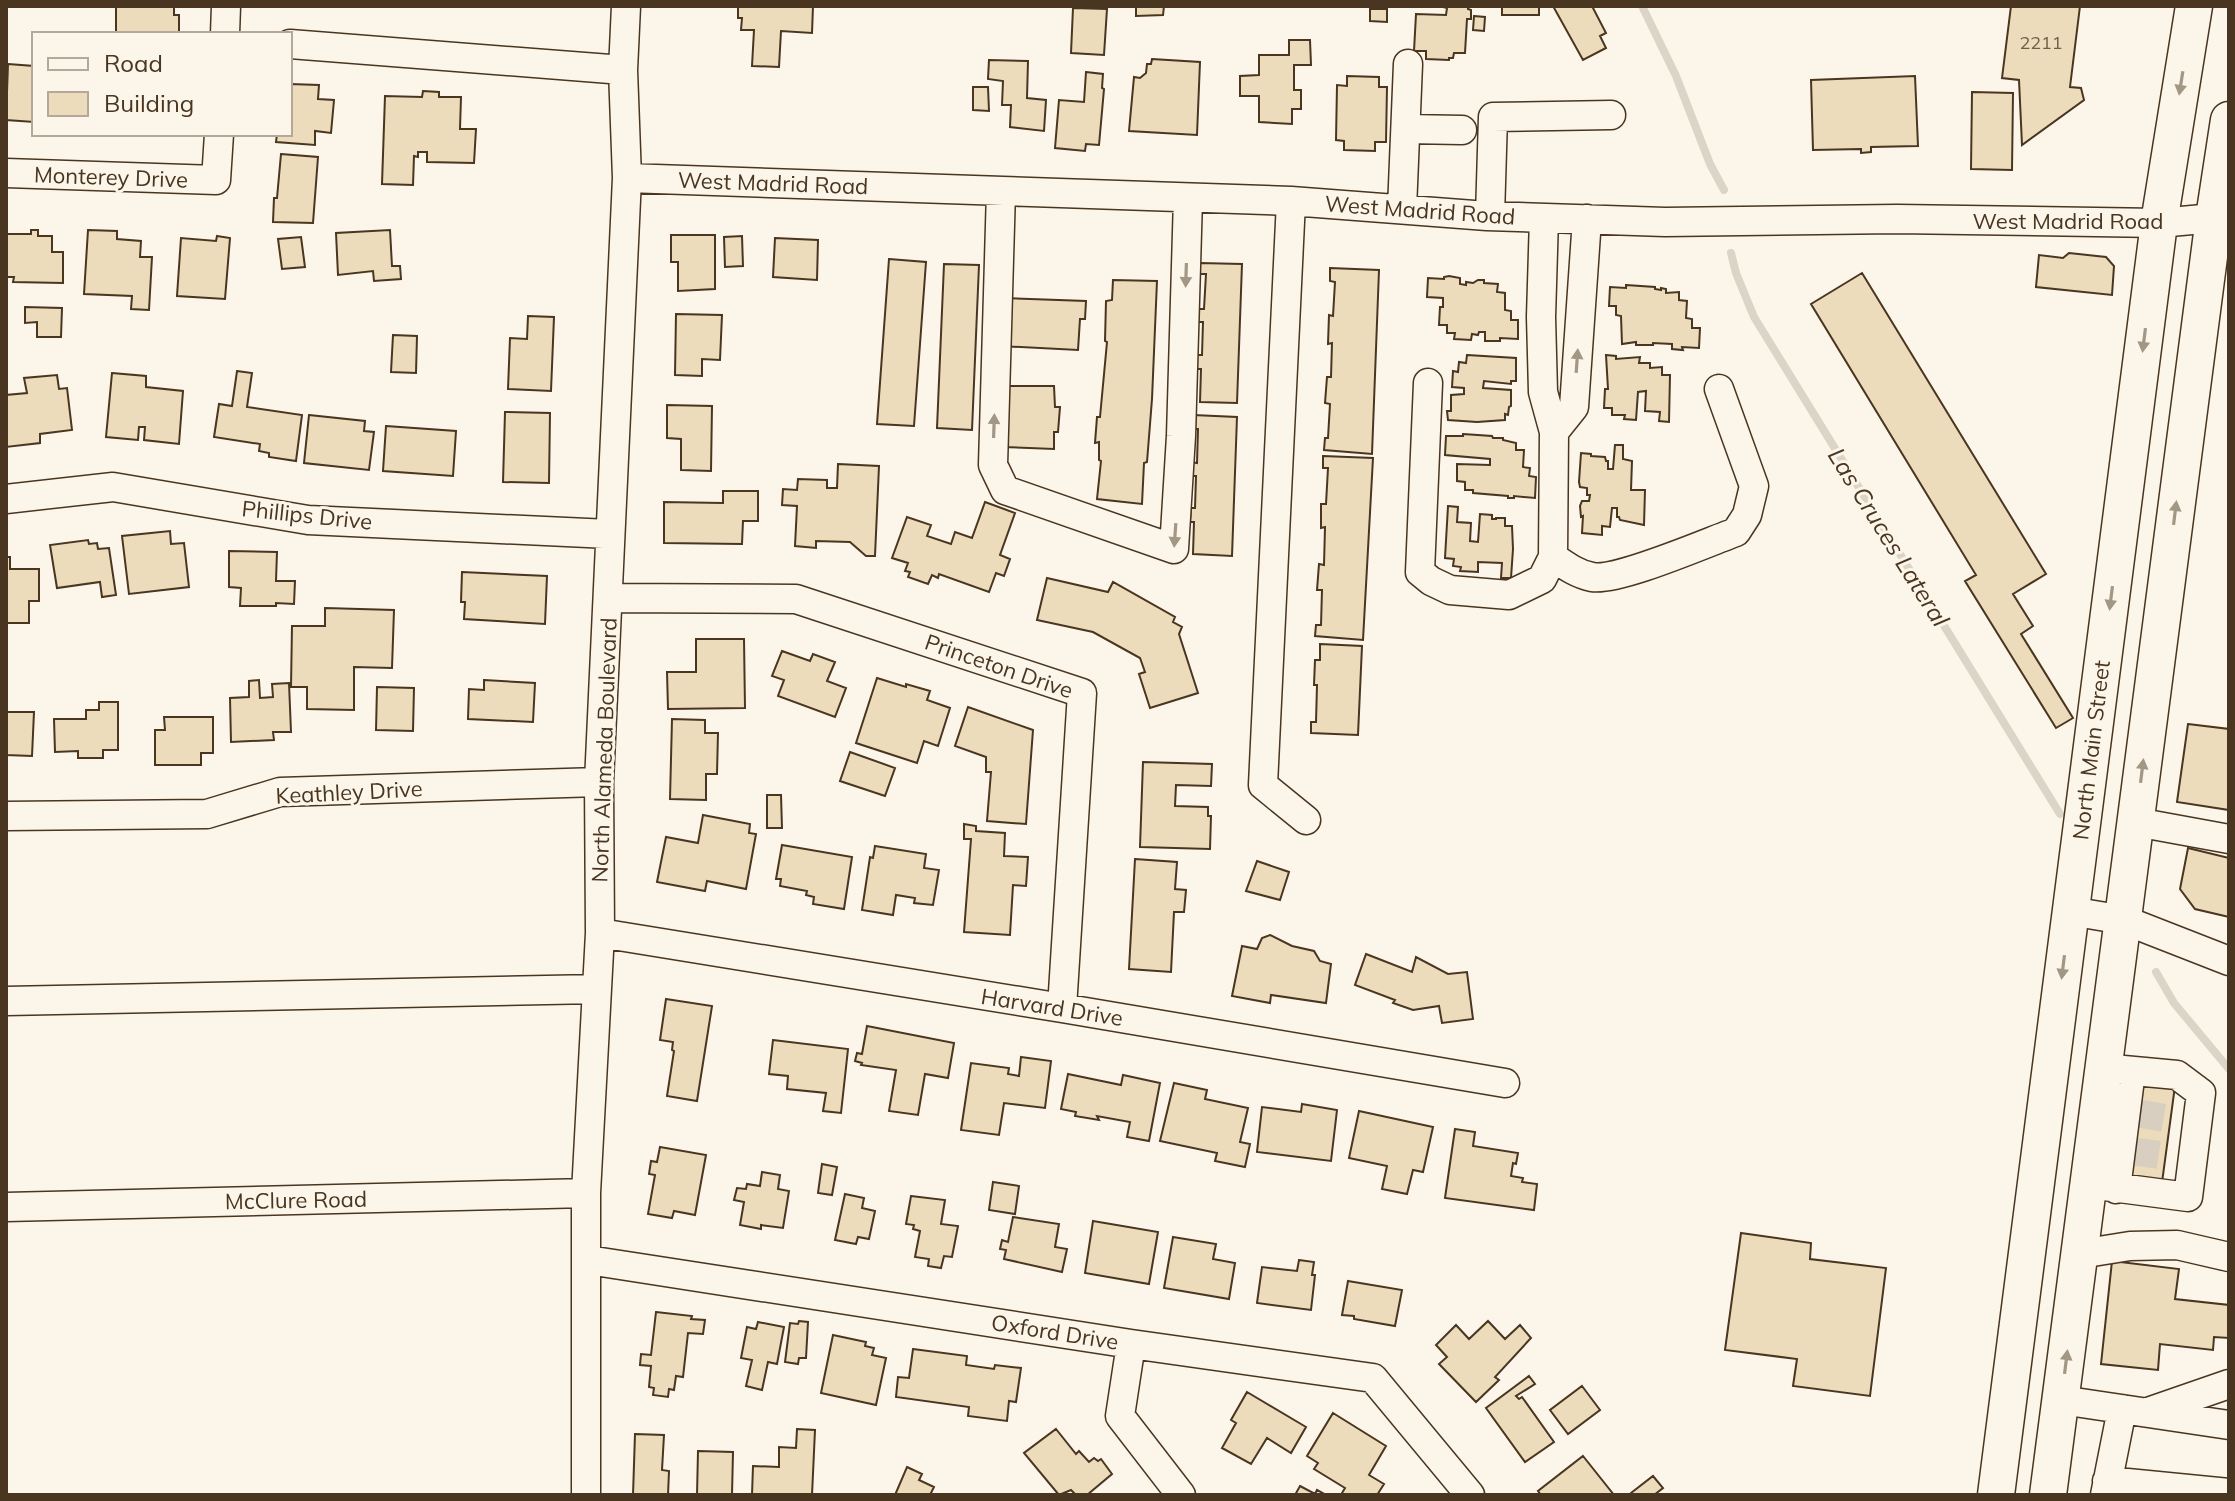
<svg xmlns="http://www.w3.org/2000/svg" width="2235" height="1501" viewBox="0 0 2235 1501" font-family="Mulish,sans-serif">
<style>
.lines{fill:none;stroke-linecap:round;stroke-linejoin:round}
.stream{stroke:#dcd4c6;stroke-width:8}
.building{fill:#ecdcbc;stroke:#4a3520;stroke-width:2}
.minor-tunnel{stroke:#d8cfc1;stroke-width:28;stroke-dasharray:28 14;stroke-linecap:butt}
.minor-casing{stroke:#4a3520;stroke-width:31}
.major-casing{stroke:#4a3520;stroke-width:39}
.minor{stroke:#fbf6e9;stroke-width:28}
.major{stroke:#fbf6e9;stroke-width:36}
.oneway{fill:#a29684}
.labels{text-anchor:middle;dominant-baseline:central;stroke-width:6;stroke-linejoin:round;paint-order:stroke}
.number-label{font-size:18px;fill:#725f47}
.street-label{font-size:22px;fill:#4a3520;stroke:#fbf6e9}
.water-label{font-size:24px;font-style:italic;fill:#4a3520;stroke:#fbf6e9}
</style>
<rect width="100%" height="100%" fill="#fbf6e9"/>
<g class="lines">
<path class="stream" d="M1642,6l34,70 34,88 14,26
M1731,253l5,20 18,44 306,497
M2156,972l18,31 55,66"/>
</g>
<path class="building" d="M116,6h58v9h5v19h-63z
M738,6h75l-1,27 -31,-2 -2,36 -27,-1 2,-36h-13l1,-12h-4z
M1136,6h28l-1,9 -27,1z
M1468,6v3l3,1v9h-4l-2,34h-11l-1,5h-4v2l-23,-1v-8h-12l2,-37 30,1 1,-7 -8,-2z
M1502,6h37v9h-37z
M1553,6h39l14,27 -6,3 6,12 -23,12z
M2011,6h69l-10,81 11,1 3,12 -62,45 -3,-65 -17,-2z
M1073,8l34,1 -3,46 -33,-2z
M1370,9h17v13l-17,-1z
M1474,16l11,1 -1,14 -11,-1z
M1289,40h21l1,25h-17v25h7v19h-9v15l-33,-2v-26h-19v-20l19,-1v-20h30z
M1152,59l48,3 -3,73 -68,-4 5,-54 6,1 6,-5 1,-9h4z
M989,60l39,1 -1,37 19,2 -2,31 -34,-4 1,-22h-9l1,-24 -15,-2z
M8,64l26,2v56l-28,-2z
M1086,72l17,2 -1,14 2,1 -5,56 -13,-1 -1,7 -30,-3 4,-48 25,2z
M1347,76l32,1v10h8l-1,55h-11v9l-31,-1v-9l-8,-1 1,-55 10,1z
M1915,76l3,70 -47,1v5l-10,1v-4l-48,1 -2,-70z
M290,84l29,1 -1,14 16,1 -3,33 -16,-2v14l-39,-3 1,-8h13z
M973,87h15l1,24 -16,-1z
M423,91l16,1v5h22l-1,32h16l-2,34 -47,-1v-10h-9v5l-4,-1 -1,29 -31,-1 3,-88 37,1z
M1972,92l41,1 -1,77 -41,-1z
M281,154l37,3 -5,66 -40,-1 1,-24h3z
M31,230h7v6h14v16h11v31l-50,-1 1,-5h-8v-43h25z
M88,230l29,1v8l24,2 -1,16h12l-3,53 -18,-1 1,-13 -48,-2z
M390,230l2,36h8l1,13 -27,2 -1,-10 -35,4 -2,-42z
M671,235h44v54l-37,2v-29h-7z
M217,236l13,2 -5,61 -48,-3 4,-58 35,3z
M742,236l1,30 -18,1 -1,-30z
M301,237l4,30 -23,2 -4,-30z
M775,238l43,2 -1,40 -44,-3z
M2069,253l37,4 8,9 -2,29 -76,-8 3,-32 24,3z
M889,259l37,3 -12,164 -37,-2z
M1200,263l42,1 -5,139 -37,-1 1,-33h-6l1,-14h6l1,-33h-5v-13h6l2,-35h-7z
M944,264l35,1 -7,165 -35,-2z
M1330,268l49,2 -7,184 -48,-4 1,-12h3l2,-34 -5,-1 2,-26h4l1,-34 -4,1 1,-29 4,1 2,-34 -5,-1z
M1862,273l184,301 -33,20 20,32 -12,8 52,84 -17,10 -91,-147 11,-6 -165,-271z
M1449,276l11,2v6l6,1v-3l7,1 5,-3h6v3l14,1 -1,8 8,1v17l6,1v9h7v19l-18,-1v3h-15v-9h-6l-1,3 -6,-1 -1,6 -17,-1 1,-6h-8v-8h-8l1,-18h3v-9l-16,-1 1,-19 16,1v-2z
M1113,280l44,1 -5,118 -5,63 -3,1 -2,41 -45,-5 4,-38 -2,-1v-18l-4,1 2,-26h3l7,-75 -2,-1 1,-40 6,-1z
M1626,285l29,2v2l6,1v-2l5,1v4l13,-1v8l8,1 -1,17 6,1v9h8l-1,20 -17,-1 1,3 -11,-1v-5l-19,-1v2h-17v-3l-14,2 -1,-28 -5,-1v-9h-7l1,-19 16,1z
M1001,298l85,3 -1,18h-5l-2,31 -79,-4z
M25,307l37,1 -1,29h-24v-15l-12,1z
M676,314l46,1 -2,45 -18,-1v17l-27,-1z
M528,316l26,1 -3,74 -43,-2 2,-51 17,1z
M393,335l24,1 -1,37 -25,-1z
M1467,355l49,3v23h-5v3l-27,-3 -1,7 28,2v16l-2,1 -1,8 -3,-1v6l-28,2 -29,-2 -1,-9h4v-16l13,-1v-6l-12,-1 1,-16 5,1 1,-10 7,1z
M1606,355l10,1v3l24,-2 -1,6h11v5l12,-1v8h8l-1,47 -10,-1 1,-9 -15,-1 1,-20 -8,1 -2,28 -12,-1 1,-4h-13v-7h-8l1,-19h3z
M237,371l15,2 -5,34 55,8 -6,46 -27,-4v-4l-10,-2 1,-7 -46,-7 5,-33 13,2z
M112,373l34,3v11l37,4 -4,53 -35,-4 1,-13h-6l-1,13 -32,-3z
M57,375l2,14 8,-1 5,42 -32,4v9l-34,4v-52l21,-2 -3,-15z
M1006,386h48l1,21h5l-2,25h-4v17l-50,-2z
M667,405l45,1 -1,65 -30,-1v-31l-14,-1z
M505,412l45,1 -1,70 -46,-1z
M309,415l56,6 -1,10 10,1 -5,38 -65,-7z
M1193,415l44,2 -5,139 -39,-2 1,-32h-4l1,-14h4l1,-32h-5v-14l6,1 1,-34h-5z
M386,426l70,5 -3,45 -70,-5z
M1463,434l29,2 1,2h10v2l13,3v7h8l-1,17 7,1 -1,8 7,1 -1,21 -21,-2v2h-6v-2l-35,-3v-3h-8v-8l-8,-1v-17l33,1v-6l-45,-4 1,-19h17z
M1615,445h8v14l9,2 -1,29h14l-1,35 -24,-5 -1,-3h-2v-9h-5l-2,19 -8,-1v9l-20,-2 1,-17 -2,1 -1,-11 2,-5h7l1,-6h-3v-7l-7,-1 -1,-5 2,-29 10,1v2l14,1 1,4h2v8h5z
M1323,456l50,2 -10,182 -48,-4 1,-11h5l1,-35h-5l2,-26 5,1 1,-38 -4,1v-24h5l2,-36h-5z
M838,464l41,2 -4,90h-9l-16,-14 -34,-1v7l-21,-2 2,-40 -15,-1 1,-16 14,1 1,-11 29,1v8h10z
M723,491h35v30h-15l-1,23 -78,-1v-41l59,1z
M985,502l30,11 -15,42 10,4 -6,17 -8,-3 -7,19 -50,-18 -1,4 -6,-3 -4,9 -20,-7 2,-5 -5,-1 3,-8 -16,-5 15,-41 24,8 -4,11 24,8 4,-12 17,6z
M1448,506l10,1 -1,15 14,1 -1,18 8,1 2,-28 12,1v4h4v-1h9v8h7l1,23 -2,29h-10l1,-15 -24,-1v10l-18,-1 1,-4 -8,-1 1,-7 -9,-1z
M170,531l1,13 13,-1 5,44 -60,7 -7,-58z
M88,540l1,4 8,-1 1,6 11,-1 7,47 -14,2 -2,-15 -43,6 -7,-43z
M229,551l48,1 -1,29h19l-1,23 -18,-1v3h-36l1,-18 -12,-1z
M6,557h4v12h29v32h-10v22h-23z
M462,572l85,4 -2,48 -81,-5 1,-17h-4z
M1047,578l61,14 5,-10 62,35 -2,5 9,5 -3,7 19,59 -48,15 -11,-34 6,-2 -5,-14 -47,-26 -56,-12z
M325,608l69,2 -2,58 -38,-1v43l-47,-1v-22h-16l1,-61h33z
M696,639h48l1,69 -77,1 -1,-37h29z
M1320,644l42,2 -4,89 -47,-2v-11h5l1,-37h-3l1,-25h5z
M782,651l28,10 3,-7 22,8 -8,19 19,7 -11,29 -57,-21 6,-16 -12,-4z
M877,678l29,9v-3l24,7 -3,9 23,8 -12,38 -14,-5 -7,22 -61,-20z
M259,680l1,18 13,-1 -1,-13 17,-1 2,49h-18l1,8 -43,2 -1,-44 19,-1v-16z
M484,680l51,3 -2,39 -65,-3 1,-30 15,1z
M377,687l37,1 -1,43 -37,-1z
M99,702h19v48h-15v8h-25v-7l-23,1 -1,-33h32v-9h13z
M968,707l65,23 -7,94 -39,-3 4,-49h-5v-15l-31,-11z
M6,712h28l-2,44 -26,-1z
M164,717h49v36h-12v12h-46v-35h10z
M672,719l33,1v13h13l-1,41h-11v26l-36,-1z
M2188,724l41,5v81l-52,-8z
M850,752l45,16 -10,28 -45,-15z
M1143,762l69,2 -1,22 -35,-1 -1,21 33,1v9h3l-1,33 -70,-2z
M767,795h14l1,33h-15z
M703,815l47,9 -1,9 7,1 -10,55 -39,-8 -2,10 -48,-9 9,-45 32,6z
M964,824l12,2v5l29,2 -1,23 24,1 -2,29 -13,-1 -3,50 -46,-3 7,-93h-7z
M782,845l70,12 -8,52 -31,-5 1,-7 -8,-2 1,-4 -27,-5 1,-7h-5z
M875,846l51,8 -2,14 15,2 -6,35 -19,-2 1,-5 -19,-3 -3,20 -31,-5 8,-53 3,1z
M2188,848l41,10v59l-34,-8 -15,-20z
M1135,859l42,3 -2,27 11,1 -2,22h-10l-3,60 -42,-3z
M1257,861l32,11 -9,28 -34,-9z
M1270,935l22,11 22,5 6,10 11,3 -5,39 -55,-8 -1,8 -38,-7 10,-50 15,3 5,-11z
M1366,954l46,18 4,-15 32,17 19,-2 6,47 -31,4 -3,-17 -26,4 -20,-7 2,-3 -40,-15z
M666,999l46,7 -15,95 -30,-5 7,-45 -2,-1 1,-8 -13,-2z
M867,1026l87,17 -6,35 -23,-4 -7,41 -29,-4 7,-41 -35,-5 1,-2 -7,-2 2,-8 5,1z
M773,1040l75,9 -7,64 -18,-2 3,-18 -39,-4 1,-13 -19,-2z
M1021,1057l30,4 -6,47 -41,-5 -5,32 -38,-5 10,-67 38,5 -1,6 11,2z
M1068,1074l53,11 2,-10 37,8 -11,58 -22,-4 3,-15 -33,-6 2,4 -24,-4 1,-4 -15,-3z
M2140,1082l35,4 -14,104 -35,-4z
M1174,1083l33,7 -2,9 43,9 -8,34 10,2 -5,23 -30,-6 2,-8 -57,-12z
M1302,1104l35,6 -6,51 -74,-9 5,-45 39,5z
M1359,1111l74,16 -10,45 -10,-2 -6,24 -25,-5 5,-23 -38,-8z
M1455,1129l20,3 -2,14 45,7 -2,11 -3,-1 -2,13 12,2 -1,4 15,2 -3,26 -89,-12z
M660,1147l46,8 -11,60 -21,-4 -2,7 -24,-4 7,-39 -6,-1 2,-13 6,1z
M822,1164l15,3 -5,28 -14,-2z
M762,1172l18,3 -2,14 11,2 -6,37 -22,-3v4l-21,-4 4,-23 -10,-2 3,-12 9,1 1,-5 13,2z
M993,1182l26,4 -4,28 -26,-4z
M845,1194l19,4 -2,10 13,3 -6,28 -11,-2 -2,7 -21,-4z
M911,1196l34,4 -4,24 17,2 -6,31 -8,-1 -3,12 -13,-2 1,-7 -14,-2 5,-26 -7,-2 1,-4 -8,-1z
M1013,1217l46,7 -4,23 12,2 -5,23 -58,-13 2,-9 -6,-1 2,-9 6,2z
M1093,1221l65,11 -9,52 -64,-11z
M1741,1233l70,10 -1,16 76,9 -16,128 -77,-10 4,-27 -72,-9z
M1173,1237l43,7 -3,15 22,4 -6,36 -65,-11z
M1299,1260l15,2 -2,13h3l-4,35 -54,-7 5,-36 35,4z
M2112,1261l67,8 -4,30 54,6v33l-15,-1 -1,13 -53,-6 -2,26 -57,-6z
M1348,1281l54,9 -7,36 -41,-7v-3l-12,-1z
M656,1312l36,4 -1,3 14,1 -2,14 -15,-1 -5,44 -7,-1 -2,14 -5,-1 -1,8 -15,-2 1,-7 -5,-1 2,-21 -11,-1 1,-11 10,1z
M799,1321l9,1 -2,36h-7l-1,6 -13,-2 5,-39 8,1z
M1488,1321l17,18 15,-14 11,13 -36,39 4,3 -23,22 -37,-38 8,-7 -11,-12 20,-20 13,14z
M758,1322l26,5 -7,37 -9,-2 -6,28 -16,-4 6,-26 -11,-2 6,-31 9,2z
M833,1335l33,7 -1,4 9,2 -2,7 14,3 -10,47 -55,-12z
M913,1349l54,7 -1,9 28,4 1,-4 26,3 -5,34 -7,-1 -2,20 -39,-5 1,-9 -73,-10 2,-20 11,1z
M1529,1376l6,8 -19,12 3,3 3,-2 32,45 -29,20 -39,-54z
M1582,1386l18,24 -32,24 -18,-24z
M1247,1392l59,35 -15,26 -24,-15 -16,26 -29,-16 14,-25 -5,-3z
M1333,1413l53,33 -17,29 15,9 -7,11h-31l-4,-2 3,-5 -31,-19 4,-6 -11,-7z
M797,1429l18,1 -3,65h-60l1,-29 26,1v-20l17,1z
M1056,1429l20,25 3,-3 10,11 5,-4 4,3 3,-2 11,15 -25,21h-11l-5,-5 -12,5 -35,-42z
M635,1434l29,1 -2,35 7,1 -1,24h-35z
M698,1451l35,1 -1,43h-35z
M1583,1456l31,39h-73l-3,-4z
M907,1467l15,7 -3,6 15,7 -4,8h-35z
M1653,1476l10,12 -9,7h-22l-1,-2z
M1300,1486l15,8 2,-4 9,5h-31z"/>
<g class="lines">
<path class="minor-tunnel" d="M2136,1113l34,6
M2131,1151l35,5"/>
<g class="minor-casing">
<path id="minor" d="M225,34l1,-28
M290,44l333,26
M1406,129l56,1
M6,173l210,7 3,-46
M627,178l664,23 196,15 178,6 232,-3 262,4 55,-5 15,2
M1001,191l-8,274 12,25 169,59 7,-113 7,-238
M1291,201l-28,584 43,35
M1402,209l6,-145
M1490,216l3,-99 118,-2
M1428,383l-8,189 11,9 19,9 59,5 33,-16 11,-22 1,-125 -11,-40 -2,-75 3,-99
M1554,432l20,-25 13,-188
M6,499l107,-12 195,33 301,14
M1553,557c13,9 24,17 39,20 25,5 116,-35 144,-45l11,-17 7,-29 -35,-97
M608,598l188,1 286,94 -20,315
M6,816l201,-2 73,-22 319,-10
M2136,822l93,17
M2070,911l54,9 105,41
M600,933l462,75 443,75
M6,1001l591,-12
M2089,1184l99,13 13,-104 -24,-18 -75,-7
M2116,1189l15,-118
M6,1207l580,-14
M2080,1254l50,-8 47,-1 52,12
M588,1260l543,84 242,34 97,117
M1131,1344l-11,72 61,79
M2061,1400l168,25
M2151,1411l78,-27
M2107,1481l122,12
M586,1495v-302l14,-260 -1,-151 28,-604 -4,-108 3,-64
M2105,1495l17,-86"/>
</g>
<g class="major-casing">
<path id="major" d="M1996,1495l163,-1272 35,-217
M2048,1495l166,-1277 15,-98"/>
</g>
<use href="#minor" class="minor"/>
<use href="#major" class="major"/>
</g>
<defs><path id="oneway-solid" d="M-6-.8H1V-3.2L6.5 0L1 3.2V.8H-6Z" transform="scale(2)"/></defs>
<g class="oneway">
<use href="#oneway-solid" transform="translate(2181 83) rotate(99)"/>
<use href="#oneway-solid" transform="translate(1186 275) rotate(92)"/>
<use href="#oneway-solid" transform="translate(2144 340) rotate(97)"/>
<use href="#oneway-solid" transform="translate(1577 361) rotate(-86)"/>
<use href="#oneway-solid" transform="translate(994 426) rotate(-88)"/>
<use href="#oneway-solid" transform="translate(2175 513) rotate(-83)"/>
<use href="#oneway-solid" transform="translate(1175 535) rotate(94)"/>
<use href="#oneway-solid" transform="translate(2111 598) rotate(97)"/>
<use href="#oneway-solid" transform="translate(2142 771) rotate(-83)"/>
<use href="#oneway-solid" transform="translate(2063 967) rotate(97)"/>
<use href="#oneway-solid" transform="translate(2066 1362) rotate(-83)"/>
</g>
<g class="labels">
<g class="number-label">
<text x="2041" y="42">2211</text>
</g>
<g class="street-label">
<text transform="translate(111 177) rotate(2)">Monterey Drive</text>
<text transform="translate(773 183) rotate(2)">West Madrid Road</text>
<text transform="translate(1420 210) rotate(4)">West Madrid Road</text>
<text x="2068" y="221">West Madrid Road</text>
<text transform="translate(307 515) rotate(6)">Phillips Drive</text>
<text transform="translate(999 666) rotate(19)">Princeton Drive</text>
<text transform="translate(604 750) rotate(-88)">North Alameda Boulevard</text>
<text transform="translate(2091 750) rotate(-83)">North Main Street</text>
<text transform="translate(349 792) rotate(-3)">Keathley Drive</text>
<text transform="translate(1052 1007) rotate(9)">Harvard Drive</text>
<text transform="translate(296 1200) rotate(-1)">McClure Road</text>
<text transform="translate(1055 1332) rotate(9)">Oxford Drive</text>
</g>
<g class="water-label">
<text transform="translate(1889 537) rotate(58)">Las Cruces Lateral</text>
</g>
</g>
<rect width="2235" height="1501" fill="none" stroke="#4a3520" stroke-width="16"/>
<rect x="32" y="32" width="260" height="104" fill="#fbf6e9" stroke="#b4a999" stroke-width="2"/>
<rect x="48" y="58" width="40" height="12" fill="#fbf6e9" stroke="#b4a999" stroke-width="2"/>
<text x="104" y="72" font-size="24" fill="#4a3520">Road</text>
<rect x="48" y="92" width="40" height="24" fill="#ecdcbc" stroke="#b4a999" stroke-width="2"/>
<text x="104" y="112" font-size="24" fill="#4a3520">Building</text>
</svg>
